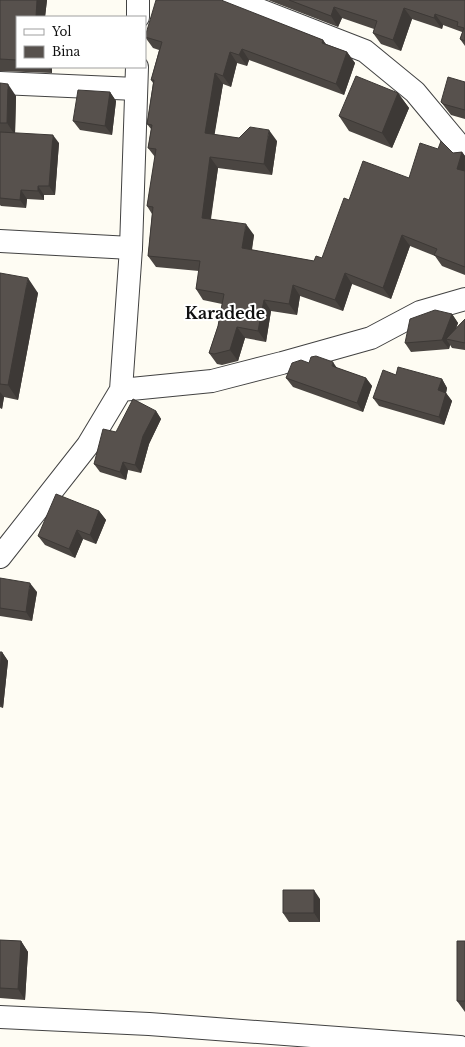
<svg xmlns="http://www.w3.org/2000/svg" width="465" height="1047" viewBox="0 0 465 1047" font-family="'Libre Baskerville',serif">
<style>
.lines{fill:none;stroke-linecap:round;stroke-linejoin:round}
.minor-casing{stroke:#424242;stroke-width:24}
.tertiary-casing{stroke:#424242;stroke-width:24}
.minor{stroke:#fff;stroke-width:22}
.tertiary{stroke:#fff;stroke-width:22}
.wall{fill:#4b4642}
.shaded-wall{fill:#3d3936}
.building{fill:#57514d;stroke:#3d3936}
.labels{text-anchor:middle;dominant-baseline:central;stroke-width:4;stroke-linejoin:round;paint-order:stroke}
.quarter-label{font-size:16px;font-weight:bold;fill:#0f0f0f;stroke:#fff}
</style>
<rect width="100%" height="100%" fill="#fefcf3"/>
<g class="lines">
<g class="minor-casing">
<path id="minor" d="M234,0l131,51 50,41 50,60
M0,83l136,6
M0,241l131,7
M0,1017l149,7 311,23"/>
</g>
<g class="tertiary-casing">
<path id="tertiary" d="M138,17v-17
M121,390l91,-9 70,-18 89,-25 49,-26 45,-13
M0,557l88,-112 33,-55 10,-142 6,-181"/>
</g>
<use href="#minor" class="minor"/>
<use href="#tertiary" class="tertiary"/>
</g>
<path class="wall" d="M0,0h47l-2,17h-28v50h35v6l-52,-2z
M268,0h197v46l-5,-7 2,-6v-1l-19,-7 -1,4 -30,-10 -11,32 -20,-7 -8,-11 1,-4 -32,-11 -4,9z
M222,1l101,39 3,4 21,8 8,11 -11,32 -95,-35 -2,6 -10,-3 -6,24 -8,-3 -9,51 25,3 38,3 -5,34 -54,-7 -7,51 43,16 -2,15 62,11 8,-3 27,-58 60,-22 29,-29 15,4 9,-1 3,4v119l-23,-9 -7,-10 -25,-10 -19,53 -39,-15 -9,27 -43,-15 -3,19 -26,-4 -5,31 -21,-4 -7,23 -16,4 -5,-1 -8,-11 9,-27 4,-22 -19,-4 -7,-11 3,-18 -43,-4 -8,-11 4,-42 -5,-8 8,-49 -7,-9 3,-19 -4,-5 6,-41 -2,-3 8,-30 -6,-2 -8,-11z
M465,82v37l-14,-4 -10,-13z
M0,83l16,13 -1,37 44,10 -4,52h-11v5l-17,-1 -1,9 -25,-2 -1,-1z
M110,92l6,9 -4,34 -32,-5 -7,-9z
M398,93l11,15 -17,40 -43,-17 -10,-15z
M0,273l38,20 -20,107 -14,-3 -2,12 -2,-1z
M452,314l6,9 -2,5 9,-9v31l-13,-2 -2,-3 -1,4 -38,3 -6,-9z
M309,363l28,5 29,10 6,8 -9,26 -70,-25 -7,-9z
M396,375l46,4 5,9 -1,5 6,8 -8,24 -65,-19 -6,-8z
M156,411l5,8 -12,25 -8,29 -13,-3 -2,10 -26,-8 -6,-8 22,-32z
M99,511l7,9 -10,24 -13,-5 -8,19 -30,-13 -7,-9z
M0,578l37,14 -5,29 -32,-5v3z
M0,652h2l6,9 -5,47 -3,-1z
M320,899v23h-31l-6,-9z
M0,940l21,1 7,11 -3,48 -25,-2z
M465,941v71l-8,-11z"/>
<path class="shaded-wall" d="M37,0h10l-2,17h-9z
M334,7l8,11 -4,9 -7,-11z
M404,8l8,11 -11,32 -8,-11z
M435,14l8,11 -1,4 -8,-11z
M323,40l7,11 -8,-8z
M242,49l7,11 -2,6 -8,-11z
M230,52l7,11 -6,24 -8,-11z
M347,52l8,11 -11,32 -8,-11z
M48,67h4v6z
M215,73l8,11 -10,60 -8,-11z
M8,84l8,12 -1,39 -8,-12z
M110,92l6,9 -4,34 -7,-9z
M398,93l11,15 -17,40 -10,-15z
M269,130l8,11 -5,34 -8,-11z
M53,135l6,8 -4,52 -6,-9z
M462,152l3,4v22l-8,-9z
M210,157l8,11 -9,61 -7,-11z
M38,186l6,9v5l-6,-9z
M21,190l6,9 -1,9 -6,-8z
M246,224l8,11 -4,24 -8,-11z
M402,235l8,11 -19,53 -8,-11z
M345,273l7,11 -9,27 -8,-11z
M28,278l10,15 -20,107 -10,-15z
M293,285l7,11 -3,19 -8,-11z
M264,300l7,11 -5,31 -8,-11z
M452,314l6,9 -6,17 -6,-1 4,6 -1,4 -7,-9z
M237,327l8,11 -7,23 -8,-11z
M333,362l6,9 -7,-5z
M366,378l6,8 -9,26 -6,-9z
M442,379l5,9 -1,5 6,8 -8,24 -5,-8 -1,-27z
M0,392l4,5 -2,12 -2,-3z
M156,411l5,8 -12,25 -8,29 -6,-8 8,-29z
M123,462l5,8 -2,10 -6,-8z
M99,511l7,9 -10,24 -6,-9z
M77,530l6,9 -8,19 -6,-9z
M30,583l7,9 -5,29 -6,-9z
M2,652l6,9 -5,47 -3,-4v-34z
M314,890l6,9v23l-6,-9z
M21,941l7,11 -3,48 -7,-11z"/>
<path class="building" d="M0,0h37l-1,17h-19v43l-17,-1z
M156,0h65l102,40 -1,3 25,9 -11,32 -94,-35 -3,6 -9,-3 -7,24 -8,-3 -10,60 34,5 11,-11 19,3 -5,34 -54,-7 -8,61 44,6 -4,24 72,13 2,-5 6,2 22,-60 5,2 14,-39 46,17 11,-35 18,6 3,-8 12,12 9,-1 -5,17 8,2v96l-31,-12 3,-6 -35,-14 -19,53 -38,-15 -10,27 -42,-15 -4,19 -25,-4 -6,31 -21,-4 -7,23 -16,4 -5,-1 9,-27 6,-32 -28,-5 4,-28 -52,-5 5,-49 -6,-1 9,-57 -8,-1 4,-23 -5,-1 7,-44h-3l11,-38 -17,-5z
M289,0h176v41l-5,-2 4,-11 -7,-2 1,-4 -23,-8 -1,4 -30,-10 -11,32 -20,-7 4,-12 -43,-14 -3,9z
M356,76l42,17 -16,40 -43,-17z
M448,77l17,5v28l-22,-6 -2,-2z
M0,83l8,1 -1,39h-7z
M78,90l32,2 -5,34 -32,-5z
M0,132l53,3 -4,51h-11v5l-17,-1 -1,10 -20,-2z
M0,273l28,5 -20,107 -8,-1z
M435,310l17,4 -10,26 -37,3 5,-24z
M465,319v24l-19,-4z
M316,356l17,6 -1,4 34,12 -9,25 -71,-25 6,-15 9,-3 8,3 2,-6z
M398,367l44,12 -4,11 8,3 -7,24 -66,-19 10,-28 13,5z
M133,399l23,12 -13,25 -8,29 -12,-3 -3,10 -26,-8 9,-35 13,3z
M56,494l43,17 -9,24 -13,-5 -8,19 -31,-13z
M0,578l30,5 -4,29 -26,-4z
M0,652h2l-2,18z
M283,890h31v23h-31z
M0,940l21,1 -3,48 -18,-1z
M457,941h8v60h-8z"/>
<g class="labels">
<g class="quarter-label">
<text x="225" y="313">Karadede</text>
</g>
</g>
<rect x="16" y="16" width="130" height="52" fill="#ffffff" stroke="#9f9f9f"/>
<rect x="24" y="29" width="20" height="6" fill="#ffffff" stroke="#9f9f9f"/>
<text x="52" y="36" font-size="12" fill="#0f0f0f">Yol</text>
<rect x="24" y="46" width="20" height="12" fill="#57514d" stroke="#9f9f9f"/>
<text x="52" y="56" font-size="12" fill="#0f0f0f">Bina</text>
</svg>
